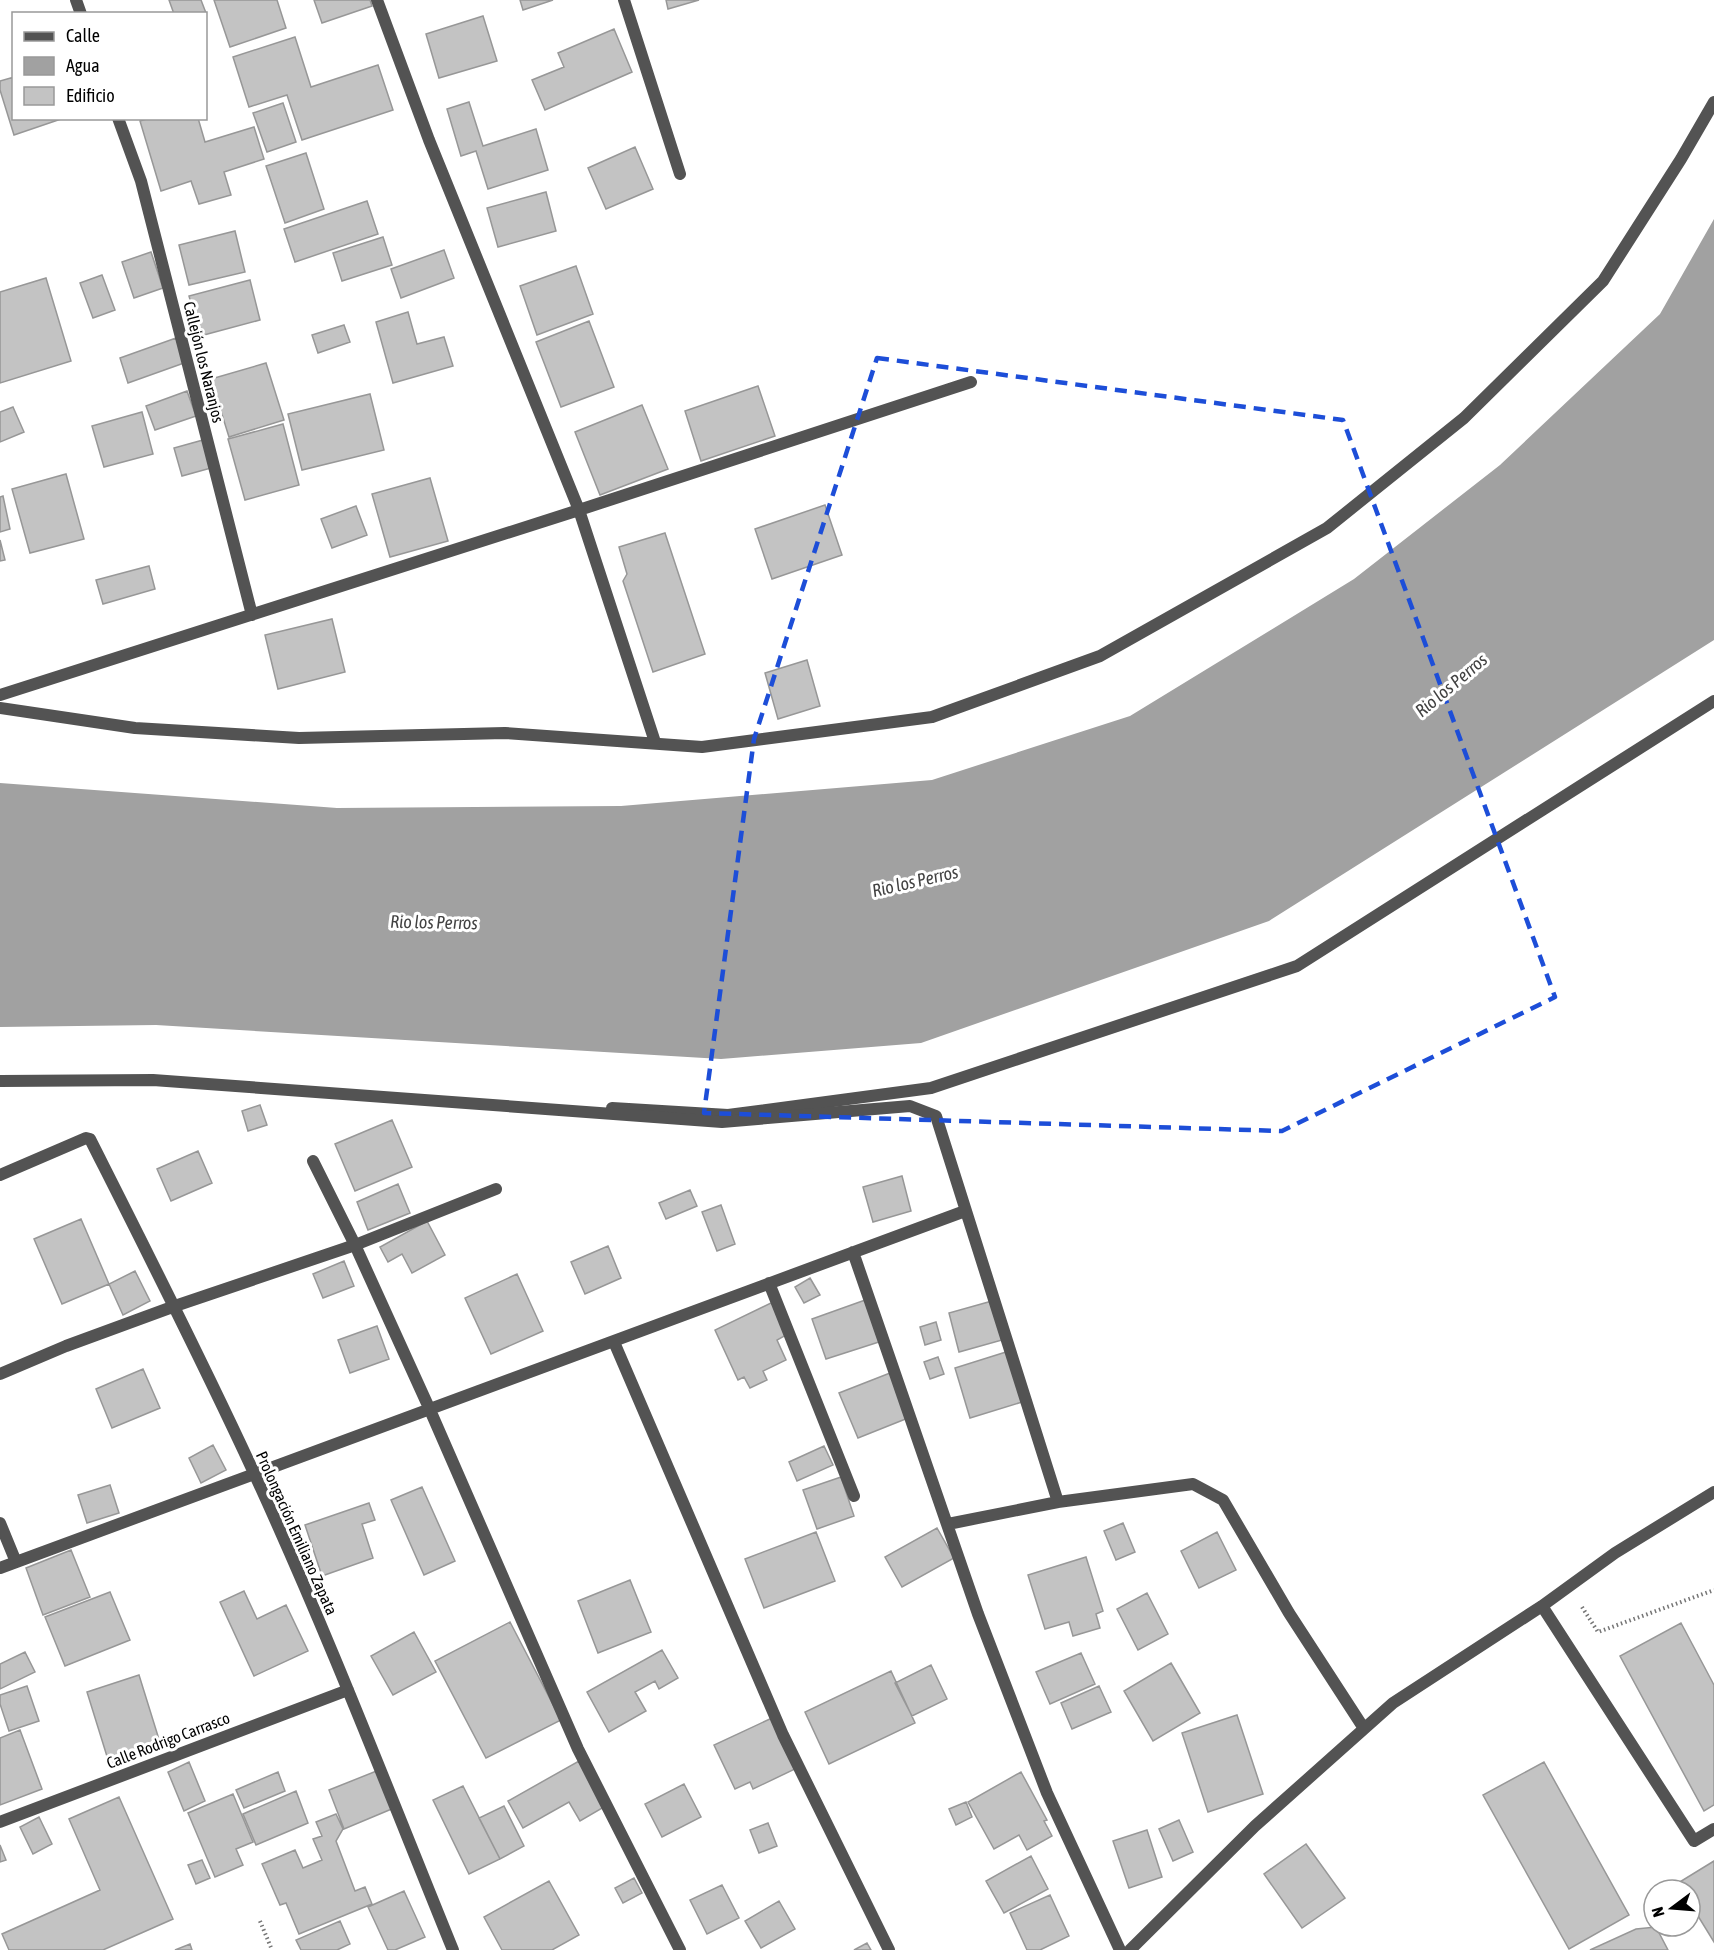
<svg xmlns="http://www.w3.org/2000/svg" width="1714" height="1950" viewBox="0 0 1714 1950" font-family="'Asap Condensed',sans-serif">
<style>
.water{fill:#a1a1a1}
.building{fill:#c3c3c3;stroke:#979797;stroke-width:1.5}
.lines{fill:none;stroke-linecap:round;stroke-linejoin:round}
.path{stroke:#757575;stroke-width:4;stroke-dasharray:1.5 3;stroke-linecap:butt}
.pedestrian{stroke:#535353;stroke-width:12}
.minor{stroke:#535353;stroke-width:12}
.marked{fill:none;stroke:#1d4ed8;stroke-width:4.5;stroke-dasharray:12 8;stroke-linejoin:round}
.labels{text-anchor:middle;dominant-baseline:central;stroke-width:6;stroke-linejoin:round;paint-order:stroke}
.street-label{font-size:16px;fill:#000;stroke:#fff}
.water-label{font-size:18px;font-style:italic;fill:#424242;stroke:#fff}
</style>
<rect width="100%" height="100%" fill="#fff"/>
<path class="water" d="M1714,219v421l-445,281 -348,122 -200,16 -565,-34 -156,2v-244l337,25 284,-2 311,-26 198,-64 224,-137 146,-114 160,-151z"/>
<path class="building" d="M169,0h32l5,13 -32,1z
M214,0h63l9,28 -56,19z
M314,0h56l2,6 -50,17z
M520,0h33l-30,10z
M666,0h33l-31,9z
M483,16l14,45 -58,17 -13,-44z
M614,29l18,43 -87,38 -13,-30 32,-13 -6,-14z
M295,37l16,50 67,-22 15,45 -91,30 -15,-45 -38,12 -16,-50z
M14,77v41h50l-50,17 -14,-45v-9z
M469,102l14,44 53,-17 12,41 -60,19 -12,-38 -15,5 -14,-47z
M283,103l13,39 -29,10 -14,-39z
M150,118h48l7,24 49,-15 10,32 -40,13 7,23 -32,9 -8,-23 -30,10 -21,-70z
M635,147l18,42 -47,20 -18,-41z
M306,153l18,56 -39,14 -19,-57z
M546,192l10,39 -58,16 -11,-39z
M367,201l11,33 -83,28 -11,-33z
M235,231l10,41 -56,13 -10,-40z
M383,237l9,28 -50,16 -9,-28z
M444,250l10,28 -53,20 -10,-29z
M151,252l12,36 -29,10 -12,-36z
M576,266l17,48 -56,21 -17,-49z
M102,275l13,35 -22,8 -13,-35z
M46,278l25,83 -71,22v-91z
M250,280l10,40 -60,16 -11,-40z
M408,312l9,32 27,-7 9,29 -60,17 -17,-61z
M589,321l25,66 -53,20 -25,-65z
M344,325l6,17 -32,11 -6,-18z
M176,338l8,25 -56,20 -8,-25z
M266,363l18,57 -55,17 -18,-58z
M758,386l17,50 -74,25 -16,-50z
M187,391l9,25 -41,14 -9,-24z
M370,394l14,56 -82,20 -14,-56z
M642,405l26,64 -68,26 -25,-63z
M13,407l11,25 -24,10v-30z
M142,412l11,42 -49,13 -12,-41z
M283,424l16,61 -54,15 -17,-61z
M203,440l8,28 -29,8 -8,-28z
M66,474l18,65 -54,14 -18,-64z
M430,478l18,63 -58,16 -18,-63z
M3,496l7,33 -10,3v-35z
M825,505l17,50 -70,24 -17,-50z
M356,506l11,29 -35,13 -11,-29z
M665,533l40,121 -52,18 -30,-91 4,-7 -8,-27z
M0,540l5,20 -5,1z
M149,566l6,23 -52,15 -7,-24z
M332,619l13,53 -67,17 -13,-54z
M807,660l13,46 -42,13 -13,-46z
M260,1105l7,20 -19,6 -6,-20z
M392,1120l20,47 -57,24 -20,-47z
M198,1151l14,32 -41,18 -14,-32z
M902,1176l9,35 -38,11 -10,-35z
M398,1184l12,29 -42,17 -11,-28z
M690,1190l7,16 -31,13 -7,-16z
M721,1205l14,39 -18,7 -15,-39z
M81,1219l28,65 -47,20 -28,-65z
M427,1221l18,34 -33,18 -10,-19 -14,8 -8,-15z
M608,1246l13,32 -36,16 -14,-32z
M344,1261l10,25 -31,12 -10,-24z
M135,1271l15,30 -27,14 -14,-31z
M517,1274l26,57 -52,23 -26,-56z
M810,1278l10,17 -16,8 -9,-16z
M868,1299l14,42 -56,18 -14,-40z
M992,1301l10,39 -43,12 -10,-39z
M773,1302l15,32 -11,6 9,20 -23,11 4,9 -17,8 -6,-11 -6,3 -23,-50z
M936,1322l5,18 -16,5 -5,-18z
M377,1326l12,33 -39,14 -12,-33z
M1006,1352l16,50 -52,16 -15,-50z
M938,1357l6,17 -14,5 -6,-17z
M143,1369l17,39 -48,20 -16,-39z
M890,1373l18,45 -50,20 -19,-45z
M213,1445l13,25 -25,13 -12,-25z
M824,1446l9,19 -36,16 -8,-19z
M841,1477l13,39 -37,13 -14,-39z
M110,1485l9,28 -32,10 -9,-28z
M422,1487l33,74 -31,14 -33,-75z
M369,1503l6,17 -13,4 11,34 -51,18 -17,-51z
M1123,1523l12,29 -19,8 -12,-29z
M937,1528l17,30 -52,29 -17,-30z
M816,1532l19,49 -71,27 -19,-49z
M1217,1532l19,38 -37,18 -18,-37z
M71,1550l19,47 -47,18 -17,-47z
M1086,1557l17,54 -7,3 4,14 -27,8 -4,-14 -24,7 -17,-54z
M630,1580l21,52 -53,21 -20,-52z
M244,1591l13,28 29,-14 22,46 -54,25 -34,-74z
M110,1592l20,48 -65,26 -20,-49z
M1147,1593l21,41 -30,16 -21,-41z
M510,1622l51,98 -75,38 -51,-97z
M1681,1623l33,62v120l-10,6 -84,-155z
M414,1632l22,40 -43,23 -22,-39z
M662,1650l16,28 -19,11 -4,-8 -20,11 11,19 -37,21 -22,-40z
M25,1652l10,20 -35,17v-25z
M1081,1653l14,31 -45,20 -14,-32z
M1171,1663l29,50 -47,28 -29,-50z
M931,1665l16,34 -35,17 -17,-33z
M891,1671l24,52 -86,41 -24,-52z
M139,1675l23,74 -52,17 -23,-74z
M27,1686l12,35 -30,10 -9,-27v-9z
M1099,1686l12,26 -39,17 -11,-26z
M1237,1715l26,79 -55,18 -26,-79z
M772,1718l23,51 -42,20 -3,-7 -15,7 -21,-44z
M20,1730l22,59 -42,16v-67z
M579,1761l25,46 -24,14 -11,-19 -46,26 -15,-27z
M189,1762l16,39 -21,10 -16,-39z
M1544,1762l85,153 -60,34 -86,-154z
M379,1770l15,38 -50,21 -15,-39z
M278,1772l7,19 -41,17 -8,-18z
M1021,1772l26,48 -3,1 8,15 -25,14 -8,-15 -25,14 -26,-47z
M684,1784l17,33 -39,20 -17,-33z
M463,1786l37,73 -31,15 -36,-74z
M296,1791l12,32 -52,22 -13,-31z
M233,1794l20,48 -17,7 7,16 -28,12 -27,-64z
M119,1797l54,122 -70,31h-94l-7,-16 98,-44 -31,-71z
M966,1802l6,15 -16,8 -7,-16z
M504,1806l20,40 -24,13 -21,-41z
M336,1814l7,15 -7,12 19,50 10,-4 7,17 -73,30 -13,-31 -6,2 -18,-41 33,-14 8,18 19,-8 -9,-21 9,-3 -6,-14z
M39,1817l13,27 -19,10 -13,-27z
M1179,1820l14,32 -20,9 -14,-32z
M768,1823l9,23 -18,7 -9,-23z
M1147,1830l15,47 -33,11 -16,-47z
M1306,1844l39,54 -43,30 -38,-54z
M0,1845l6,15 -6,2z
M1031,1856l17,33 -44,24 -18,-32z
M202,1860l8,18 -14,6 -8,-19z
M1714,1861v81l-24,-39v-13h-8l-4,-7z
M634,1878l8,15 -19,10 -8,-15z
M549,1881l30,54 -27,15h-50l-18,-33z
M722,1885l17,33 -32,16 -17,-34z
M404,1891l21,46 -30,13h-7l-20,-43z
M1050,1895l19,41 -29,14h-13l-17,-37z
M779,1901l16,28 -34,19 -16,-27z
M340,1921l10,23 -13,6h-36l-5,-10z
M1656,1927l12,23h-78l46,-21z
M867,1943l4,7h-17z
M190,1944l2,6h-17z"/>
<g class="lines">
<path class="path" d="M1582,1607l16,25 116,-42
M260,1921l12,29"/>
<path class="pedestrian" d="M612,1108l116,7 203,-27 366,-122 417,-265"/>
<path class="minor" d="M76,0l5,14
M377,0l52,140 150,370 76,232
M624,0l56,174
M118,118l23,63 111,434
M0,695l579,-185 392,-128
M0,708l135,20 164,10 206,-5 197,14 230,-30 168,-61 227,-128 137,-110 139,-137 78,-122 33,-57
M0,1081l153,-1 569,42 188,-16 26,10 122,386
M313,1161l42,84 75,165 148,339 102,201
M0,1175l86,-37 4,1c56,111 112,221 164,334 72,156 134,317 199,477
M853,1252l125,362 69,179 73,157
M769,1283l85,213
M614,1342l169,393 106,215
M0,1374l66,-28 109,-40 180,-61 141,-56
M0,1523l16,39
M948,1524l110,-22 135,-18 30,16 66,113 74,114
M0,1568l965,-357
M1542,1606l152,235 20,-12
M0,1822l348,-132
M1130,1950l125,-124 138,-123 149,-97 73,-53 99,-61"/>
</g>
<path class="marked" d="M877,358l466,62 212,577 -273,134 -578,-18 50,-374z"/>
<g class="labels">
<g class="street-label">
<text transform="translate(204 362) rotate(76)">Callejón los Naranjos</text>
<text transform="translate(297 1533) rotate(66)">Prolongación Emiliano Zapata</text>
<text transform="translate(168 1740) rotate(-21)">Calle Rodrigo Carrasco</text>
</g>
<g class="water-label">
<text transform="translate(1451 685) rotate(-40)">Rio los Perros</text>
<text transform="translate(915 881) rotate(-13)">Rio los Perros</text>
<text transform="translate(434 922) rotate(1)">Rio los Perros</text>
</g>
</g>
<rect x="12" y="12" width="195" height="108" fill="#ffffff" stroke="#999999" stroke-width="1.5"/>
<rect x="24" y="32" width="30" height="9" fill="#535353" stroke="#999999" stroke-width="1.5"/>
<text x="66" y="42" font-size="18" fill="#000000">Calle</text>
<rect x="24" y="57" width="30" height="18" fill="#a1a1a1" stroke="#999999" stroke-width="1.5"/>
<text x="66" y="72" font-size="18" fill="#000000">Agua</text>
<rect x="24" y="87" width="30" height="18" fill="#c3c3c3" stroke="#999999" stroke-width="1.5"/>
<text x="66" y="102" font-size="18" fill="#000000">Edificio</text>
<g transform="translate(1672 1908) rotate(254)"><circle r="28" fill="#ffffff" stroke="#999999" stroke-width="1.5"/>
<path d="M0-4.5L10 22L0 15L-10 22Z" fill="#000000"/>
<text y="-9" font-size="16" font-weight="bold" text-anchor="middle" fill="#000000">N</text>
</g>
</svg>
